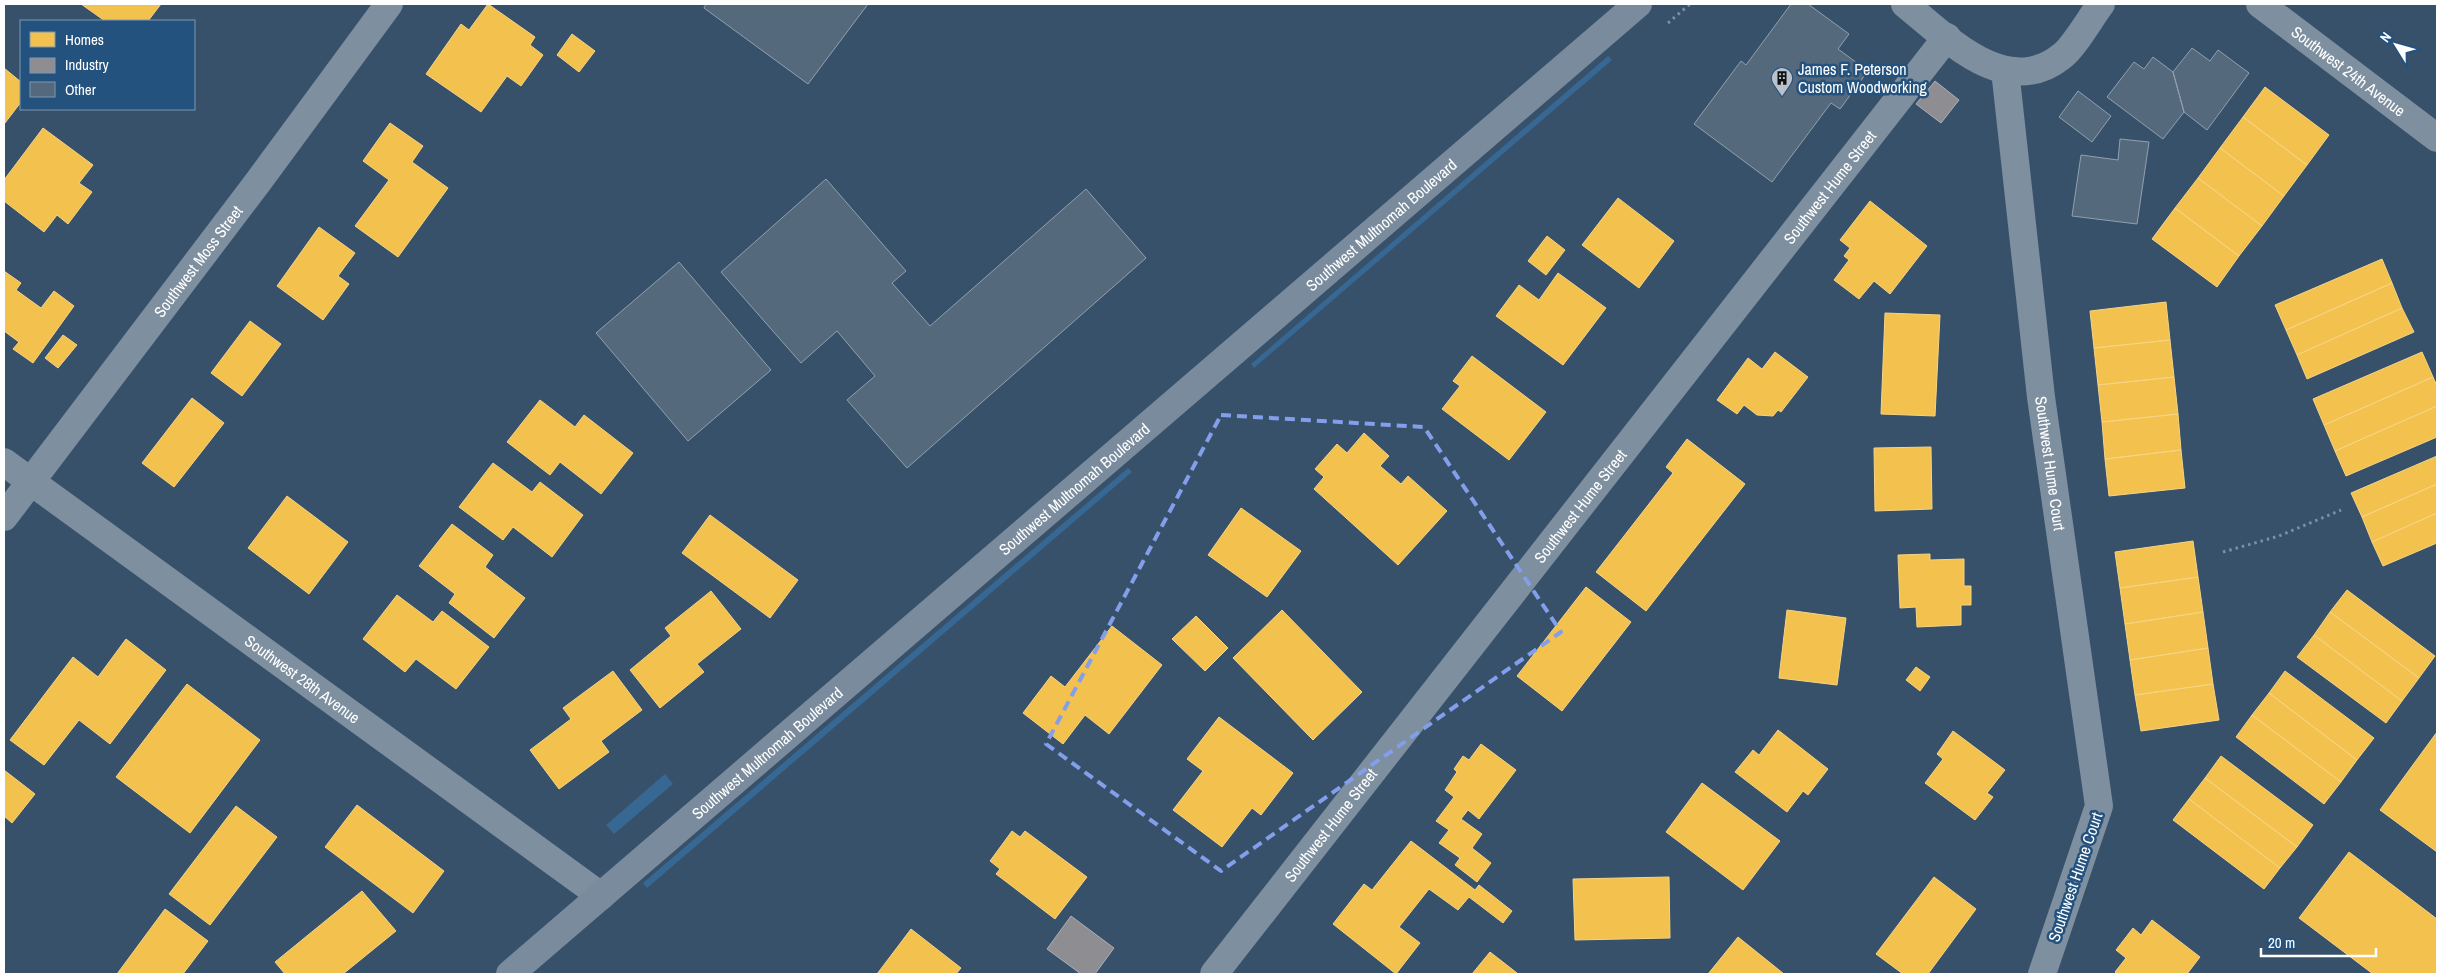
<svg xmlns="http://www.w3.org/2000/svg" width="2441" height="978" viewBox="0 0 2441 978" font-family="'Archivo Narrow',sans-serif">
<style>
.green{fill:#376894}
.homes{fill:#f2c14e;stroke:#f6d483}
.industry{fill:#8d8d92;stroke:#afafb3}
.building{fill:#55697d;stroke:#91a0af}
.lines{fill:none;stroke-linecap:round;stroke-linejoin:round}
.path{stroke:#7e8fa0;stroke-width:3;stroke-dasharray:2.5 4;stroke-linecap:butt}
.street{stroke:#7e8fa0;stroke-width:28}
.secondary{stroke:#798b9d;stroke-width:28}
.marked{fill:none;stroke:#839eea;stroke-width:4;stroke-dasharray:10 6;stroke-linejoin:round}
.labels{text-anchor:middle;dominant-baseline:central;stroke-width:5;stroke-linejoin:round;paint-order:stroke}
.poi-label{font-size:16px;fill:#fff;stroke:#24527e;text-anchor:start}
.street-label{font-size:16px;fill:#fff;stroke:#24527e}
</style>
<rect width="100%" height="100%" fill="#38516a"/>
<path class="green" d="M1608,56l4,4 -358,308 -3,-4z
M1128,468l4,4 -485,416 -4,-5z
M665,774l8,10 -59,50 -8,-9z"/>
<path class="homes" d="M81,4h80l-13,17h-43z
M488,4l47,33 -5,8 13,10 -22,31 -14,-10 -26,36 -55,-38 35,-50 8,6z
M572,34l23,17 -16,21 -22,-17z
M4,68l17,14v20l-16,21z
M2265,87l64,48 -22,30 -64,-48z
M2243,117l64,48 -23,31 -64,-48z
M390,123l33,23 -11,16 36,26 -50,69 -43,-31 34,-46 -26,-19z
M43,128l50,37 -14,18 13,9 -24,32 -11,-9 -13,17 -40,-31v-21z
M2220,148l64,48 -22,30 -64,-48z
M2198,178l64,48 -23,30 -64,-48z
M1618,198l56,43 -35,47 -57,-43z
M1870,201l57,45 -37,48 -16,-13 -15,18 -25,-19 15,-20 -5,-4 6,-8 -10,-8z
M2175,208l64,48 -22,31 -65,-48z
M319,227l36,26 -17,23 11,8 -26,36 -46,-34z
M1547,236l18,14 -19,25 -18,-14z
M2382,259l10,24 -106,47 -11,-25z
M4,271l17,12 -5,7 25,18 13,-17 20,15 -41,57 -20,-14 6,-7 -15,-11z
M1558,273l48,35 -43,57 -67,-49 23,-31 20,15z
M2392,283l10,25 -105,47 -11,-25z
M2166,302l4,38 -76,8 -4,-37z
M2402,308l12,24 -107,47 -10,-24z
M1885,313l55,2 -5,101 -54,-2z
M250,321l31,23 -39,52 -31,-23z
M63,335l14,10 -19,23 -13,-10z
M2170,340l4,37 -76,8 -4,-37z
M1775,352l33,25 -27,35 -3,-2 -5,6 -16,-1 -13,-10 -7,9 -20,-14 31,-42 14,11z
M2422,352l11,25 -109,48 -11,-26z
M1472,356l74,56 -37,48 -67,-51 18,-23 -7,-5z
M2174,377l4,37 -76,8 -4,-37z
M2433,377l4,9v20l-102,45 -11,-26z
M192,398l32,25 -50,64 -32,-24z
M540,400l35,27 9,-12 49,38 -32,41 -41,-32 -10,13 -43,-33z
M2437,406v31l-91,39 -11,-25z
M2178,414l3,36 -76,9 -3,-37z
M1364,433l25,23 -9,10 21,18 7,-8 39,35 -49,54 -84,-76 10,-12 -9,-8 22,-25 10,9z
M1687,439l58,45 -99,127 -50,-39 77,-99 -7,-6z
M1931,447l1,62 -57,2 -1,-63z
M2181,450l4,38 -76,8 -4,-37z
M2437,456v28l-75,33 -11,-24z
M493,463l39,29 8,-10 43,33 -31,42 -39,-30 -10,13 -44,-33z
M2437,484v29l-65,29 -10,-25z
M287,496l61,46 -39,52 -61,-46z
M1241,508l60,43 -34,46 -59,-42z
M2437,513v30l-54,23 -11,-24z
M710,515l88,65 -28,38 -88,-65z
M452,524l41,31 -8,12 40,31 -31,40 -45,-35 6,-9 -36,-28z
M2193,541l5,36 -78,11 -5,-36z
M1930,554v6l34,-1v27h7v19h-10v20l-44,2 -1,-20 -16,1 -2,-53z
M2198,577l5,35 -78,12 -5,-36z
M1586,587l45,35 -69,89 -45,-35z
M2347,590l88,66 -16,22 -89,-66z
M711,591l30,38 -44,35 7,8 -44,36 -30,-38 41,-34 -6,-8z
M397,595l36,27 9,-11 47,36 -33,42 -40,-30 -11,13 -42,-33z
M1282,610l80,82 -49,48 -80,-82z
M1787,610l59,8 -9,67 -58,-7z
M2203,612l5,36 -78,12 -5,-36z
M2330,612l89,66 -17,23 -88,-66z
M1196,616l32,32 -23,23 -33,-32z
M1112,626l50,39 -53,69 -24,-19 -22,29 -40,-31 28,-37 14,11z
M2314,635l88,66 -16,22 -89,-66z
M126,639l40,31 -56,74 -31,-24 -35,45 -34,-25 63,-83 25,20z
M2208,648l5,36 -78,11 -5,-35z
M1916,667l14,10 -10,14 -14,-11z
M613,671l29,39 -41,31 8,11 -50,37 -29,-39 41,-31 -8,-11z
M2285,671l89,67 -17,22 -88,-67z
M187,684l73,56 -70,93 -74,-56z
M2213,684l6,36 -78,11 -6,-36z
M2269,693l88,67 -16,22 -89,-67z
M2252,715l89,67 -17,22 -88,-67z
M1219,717l74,56 -32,42 -9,-7 -30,39 -49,-37 30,-39 -16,-12z
M1778,730l50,39 -20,26 -5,-4 -16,21 -52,-40 18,-22 6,5z
M1953,731l52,39 -18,23 6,4 -18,23 -50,-37 18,-24 -6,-5z
M2437,732v120l-57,-42z
M1481,744l35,26 -37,49 -11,-9 -7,9 21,15 -10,14 19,15 -14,19 -22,-17 5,-7 -21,-15 10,-13 -13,-9 18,-24 -9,-7 12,-18 -3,-3 9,-13 6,4z
M2221,756l92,69 -16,22 -92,-69z
M4,770l31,24 -23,29 -8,-7z
M2205,778l92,69 -17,21 -91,-69z
M1702,783l78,58 -37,49 -77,-58z
M2189,799l91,69 -16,21 -91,-69z
M357,805l87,66 -31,42 -88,-66z
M236,806l41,31 -67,88 -41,-31z
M1012,831l8,6 5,-6 62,46 -32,42 -59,-45 4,-5 -10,-8z
M1411,841l64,49 4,-5 33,26 -9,12 -34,-26 -11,13 -29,-21 -30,38 21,16 -24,31 -63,-50 31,-40 8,6z
M2349,852l88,67v55h-64l-74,-56z
M1669,877l1,61 -95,2 -2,-61z
M1934,877l42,32 -48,65h-25l-27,-20z
M362,891l34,40 -53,43h-58l-10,-12z
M165,909l43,32 -25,33h-66z
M2152,920l48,37 -13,17h-69l-3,-2 11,-14 -10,-8 17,-22 8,7z
M911,929l50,39 -5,6h-79z
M1738,937l46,37h-76z
M1490,952l27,21 -1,1h-44z"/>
<path class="industry" d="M1935,81l24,19 -18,23 -25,-19z
M1071,916l43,32 -19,26h-14l-34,-25z"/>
<path class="building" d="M706,4h162l-60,80 -104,-76z
M1791,4h17l41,30 -11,15 30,22 -28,38 -9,-6 -59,79 -78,-58 47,-63 5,4z
M2192,48l18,13 8,-11 31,23 -42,57 -23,-18 -11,-40z
M2153,57l20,15 11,40 -21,27 -56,-42 27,-35 10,7z
M2078,91l33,25 -19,26 -33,-25z
M2120,139l29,3 -12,82 -65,-8 9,-61 37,5z
M826,179l80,92 -14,12 38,43 156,-137 60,69 -239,210 -60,-68 28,-24 -38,-45 -36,32 -80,-91z
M679,262l92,108 -83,71 -92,-108z"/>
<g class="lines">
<path class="path" d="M1668,23l22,-19
M2223,552l56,-16 62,-26"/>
<g class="street">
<path d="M1905,4c41,33 101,97 157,52 12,-9 29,-39 39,-52"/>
<path id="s1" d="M2260,4l177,134"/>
<path id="s2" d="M2005,70l36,327 58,409 -57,168"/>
<path id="s3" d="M4,462l597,434"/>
<path id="s4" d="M4,517l254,-335 131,-178"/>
<path id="s5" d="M1214,974l733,-937"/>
</g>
<path class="secondary" id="s6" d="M510,974l1128,-970"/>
</g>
<path class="marked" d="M1221,415l203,12 137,205 -340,239 -175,-127z"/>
<defs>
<g id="building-pin" transform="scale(1.125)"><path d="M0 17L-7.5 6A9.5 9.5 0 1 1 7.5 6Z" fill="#b9c2cb" stroke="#24527e"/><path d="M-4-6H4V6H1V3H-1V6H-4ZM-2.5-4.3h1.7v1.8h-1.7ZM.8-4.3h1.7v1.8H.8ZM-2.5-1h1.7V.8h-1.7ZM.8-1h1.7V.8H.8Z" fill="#111"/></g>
</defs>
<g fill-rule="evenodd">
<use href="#building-pin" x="1782" y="78"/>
</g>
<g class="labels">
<g class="poi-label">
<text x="1798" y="69">James F. Peterson<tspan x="1798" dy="18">Custom Woodworking</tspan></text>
</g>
<g class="street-label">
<text stroke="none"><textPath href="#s1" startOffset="111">Southwest 24th Avenue</textPath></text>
<text stroke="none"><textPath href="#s5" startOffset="999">Southwest Hume Street</textPath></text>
<text stroke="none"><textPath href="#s6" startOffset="1149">Southwest Multnomah Boulevard</textPath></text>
<text stroke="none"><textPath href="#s4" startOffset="321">Southwest Moss Street</textPath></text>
<text stroke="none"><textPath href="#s2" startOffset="396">Southwest Hume Court</textPath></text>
<text stroke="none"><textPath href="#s6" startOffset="744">Southwest Multnomah Boulevard</textPath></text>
<text stroke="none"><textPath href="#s5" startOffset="594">Southwest Hume Street</textPath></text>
<text stroke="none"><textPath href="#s3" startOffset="369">Southwest 28th Avenue</textPath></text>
<text stroke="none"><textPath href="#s6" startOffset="339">Southwest Multnomah Boulevard</textPath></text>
<text stroke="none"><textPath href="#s5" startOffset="189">Southwest Hume Street</textPath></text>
<text transform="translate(2075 877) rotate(-71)">Southwest Hume Court</text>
</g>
</g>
<rect width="2441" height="978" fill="none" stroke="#ffffff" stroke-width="10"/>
<rect x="20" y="20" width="175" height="90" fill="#24527e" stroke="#7c97b2"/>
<rect x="30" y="32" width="25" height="15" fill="#f2c14e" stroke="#7c97b2"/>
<text x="65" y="45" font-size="15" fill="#ffffff">Homes</text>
<rect x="30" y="58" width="25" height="15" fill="#8d8d92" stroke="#7c97b2"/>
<text x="65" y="70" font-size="15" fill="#ffffff">Industry</text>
<rect x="30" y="82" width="25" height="15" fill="#55697d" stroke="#7c97b2"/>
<text x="65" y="95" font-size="15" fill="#ffffff">Other</text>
<g transform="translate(2396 45) rotate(307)" stroke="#24527e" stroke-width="4" paint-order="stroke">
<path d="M0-4L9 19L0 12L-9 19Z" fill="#ffffff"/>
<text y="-8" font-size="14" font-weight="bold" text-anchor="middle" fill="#ffffff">N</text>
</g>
<path d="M2261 948v8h115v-8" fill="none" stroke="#ffffff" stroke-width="2.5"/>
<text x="2268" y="948" font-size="15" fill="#ffffff" stroke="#24527e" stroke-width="4" paint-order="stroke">20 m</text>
</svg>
